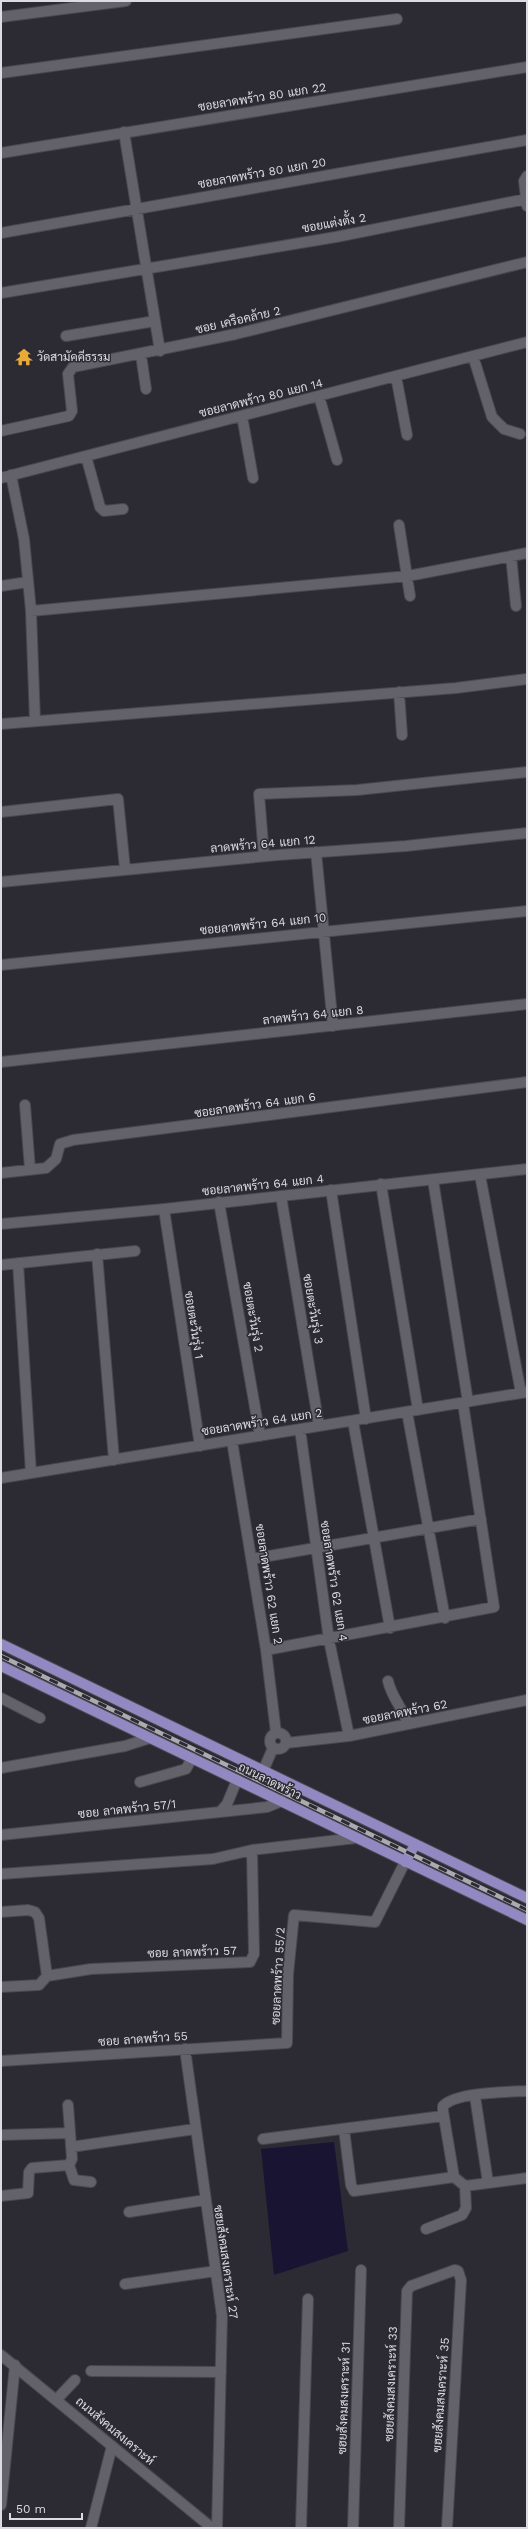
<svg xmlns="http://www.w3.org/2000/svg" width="528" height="2529" viewBox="0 0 528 2529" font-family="'Work Sans',Sarabun,sans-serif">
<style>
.water{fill:#1a1433}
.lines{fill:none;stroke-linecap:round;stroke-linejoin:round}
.street-casing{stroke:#49484e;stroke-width:12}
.secondary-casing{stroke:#49484e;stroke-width:12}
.primary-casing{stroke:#49484e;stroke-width:12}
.street{stroke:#63626b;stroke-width:10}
.secondary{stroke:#63626b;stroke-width:10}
.primary{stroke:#9289c3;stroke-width:10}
.rail-casing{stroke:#abaab1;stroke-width:4.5}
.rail{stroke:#2c2b34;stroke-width:3;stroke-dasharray:9;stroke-linecap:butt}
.labels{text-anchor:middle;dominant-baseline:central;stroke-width:3;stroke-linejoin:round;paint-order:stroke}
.street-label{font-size:12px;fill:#dcdbe1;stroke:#2c2b34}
.poi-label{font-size:12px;fill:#dcdbe1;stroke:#2c2b34;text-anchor:start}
</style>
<rect width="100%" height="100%" fill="#2c2b34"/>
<path class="water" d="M334,2142l14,109 -74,24 -13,-126z"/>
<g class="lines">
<g class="street-casing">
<path id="street" d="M1,17l125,-16
M1,73l396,-54
M124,132l36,219
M527,176l-3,5 3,25
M1,233l526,-93
M1,293l335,-56 190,-38
M66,336l89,-15
M141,355l5,34
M473,356l19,61 12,12 16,5
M396,376l11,59
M319,396l18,64
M242,416l11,62
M1,431l68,-15 3,-5 -4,-37 5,-7 163,-33 291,-72
M86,456l14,51 4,4 19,-2
M11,475l13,64 7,72 4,110
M1,478l526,-136
M399,525l11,71
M511,556l5,50
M1,586l27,-4
M31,611l377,-35 119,-23
M399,692l3,43
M1,724l455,-36 71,-9
M1,812l117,-13 7,70
M316,852l17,174
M264,856l-5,-62 98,-4 170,-18
M1,882l277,-27 128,-9 121,-13
M1,965l526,-54
M1,1062l526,-58
M25,1105l5,64
M1,1173l45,-5 10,-9 4,-15 13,-4 454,-58
M480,1175l41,218
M433,1180l35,222
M381,1184l37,226
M331,1190l35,229
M281,1196l38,230
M219,1202l41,234
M164,1209l36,237
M97,1254l17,206
M18,1263l13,210
M1,1265l134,-14
M407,1412l38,206
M353,1421l37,207
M300,1429l29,211 20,96
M232,1441l34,209 10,83
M1,1478l526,-86
M252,1559l229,-40
M266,1650l228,-43 -31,-204
M388,1681c4,17 14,26 20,43
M1,1698l39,20
M270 1741a8 8 0 1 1 16 0a8 8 0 1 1-16 0Z
M286,1743l63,-7 178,-36
M1,1768l124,-22 25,-8
M263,1771l10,-23
M140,1782l46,-13 6,-11
M220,1812l47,-5 15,-6
M1,1835l219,-23 7,-8 10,-24
M1,1874l212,-15 39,-9 104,-12
M1,1912l27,-2 7,2 4,6 8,58
M1,1987l38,-2 8,-9 44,-7 159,-7 4,-8 -2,-104
M185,2049l37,267 -5,212
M1,2061l286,-18 1,-69 6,-59 81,7 30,-60
M527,2091c-19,1 -71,1 -84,15v5l11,66 11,9 62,-8
M475,2096l13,87
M344,2129l7,56 3,6 100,-14
M1,2135l69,-2
M263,2139l180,-23
M71,2147l124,-18
M69,2165l5,15 17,2
M1,2196l27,-3 1,-21 3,-4 37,-3 3,-6 -4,-54
M129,2212l76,-12
M426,2229l36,-14 4,-7 -1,-22
M125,2284l91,-13
M91,2371l130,1
M56,2400l19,-20
M1,2505l14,-140
M91,2528l21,-82
M301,2528l7,-229
M353,2528l8,-258
M399,2528l8,-237 4,-5 44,-16 3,1 3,9 -14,248"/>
</g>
<g class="secondary-casing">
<path id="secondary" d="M1,153l526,-86
M1,1224l163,-15 363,-40
M1,2355l211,173"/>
</g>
<g class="primary-casing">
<path id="primary" d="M1,1644l526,254
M1,1666l526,254
M405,1862l10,-17"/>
</g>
<use href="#street" class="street"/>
<use href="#secondary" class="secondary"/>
<use href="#primary" class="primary"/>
<g class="rail-casing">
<path id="rail" d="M1,1656l526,254"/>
</g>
<use href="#rail" class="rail"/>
</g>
<defs>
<g id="temple-bare" transform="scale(1.38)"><path d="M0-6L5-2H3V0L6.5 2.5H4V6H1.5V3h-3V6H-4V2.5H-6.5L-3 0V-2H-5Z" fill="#e9ab38" stroke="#2c2b34" stroke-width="2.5" paint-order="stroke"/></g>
</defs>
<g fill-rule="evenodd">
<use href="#temple-bare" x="24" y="357"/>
</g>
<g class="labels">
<g class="street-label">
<text transform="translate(262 97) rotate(-9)">ซอยลาดพร้าว 80 แยก 22</text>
<text transform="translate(262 173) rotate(-10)">ซอยลาดพร้าว 80 แยก 20</text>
<text transform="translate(334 223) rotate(-10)">ซอยแต่งตั้ง 2</text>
<text transform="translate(238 320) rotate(-13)">ซอย เครือคล้าย 2</text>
<text transform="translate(261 398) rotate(-14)">ซอยลาดพร้าว 80 แยก 14</text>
<text transform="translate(263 844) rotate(-5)">ลาดพร้าว 64 แยก 12</text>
<text transform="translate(263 924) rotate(-6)">ซอยลาดพร้าว 64 แยก 10</text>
<text transform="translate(313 1015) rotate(-6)">ลาดพร้าว 64 แยก 8</text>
<text transform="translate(255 1105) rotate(-8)">ซอยลาดพร้าว 64 แยก 6</text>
<text transform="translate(263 1185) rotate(-6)">ซอยลาดพร้าว 64 แยก 4</text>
<text transform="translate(313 1309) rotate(80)">ซอยตะวันรุ่ง 3</text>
<text transform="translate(253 1317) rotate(80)">ซอยตะวันรุ่ง 2</text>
<text transform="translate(194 1325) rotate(81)">ซอยตะวันรุ่ง 1</text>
<text transform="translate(262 1422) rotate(-9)">ซอยลาดพร้าว 64 แยก 2</text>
<text transform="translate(334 1581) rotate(81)">ซอยลาดพร้าว 62 แยก 4</text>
<text transform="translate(269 1584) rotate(81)">ซอยลาดพร้าว 62 แยก 2</text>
<text transform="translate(405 1712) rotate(-11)">ซอยลาดพร้าว 62</text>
<text transform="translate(270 1781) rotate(26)">ถนนลาดพร้าว</text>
<text transform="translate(127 1809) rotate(-6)">ซอย ลาดพร้าว 57/1</text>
<text transform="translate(192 1952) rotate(-2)">ซอย ลาดพร้าว 57</text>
<text transform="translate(278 1976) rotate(-87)">ซอยลาดพร้าว 55/2</text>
<text transform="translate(143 2039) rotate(-4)">ซอย ลาดพร้าว 55</text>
<text transform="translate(226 2262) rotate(82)">ซฮยสังคมสงเคราะห์ 27</text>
<text transform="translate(391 2384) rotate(-88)">ซฮยสังคมสงเคราะห์ 33</text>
<text transform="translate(441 2395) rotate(-86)">ซฮยสังคมสงเคราะห์ 35</text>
<text transform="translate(344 2398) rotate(-88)">ซฮยสังคมสงเคราะห์ 31</text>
<text transform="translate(115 2431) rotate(40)">ถนนสังคมสงเคราะห์</text>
</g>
<g class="poi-label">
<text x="37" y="357">วัดสามัคคีธรรม</text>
</g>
</g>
<rect width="528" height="2529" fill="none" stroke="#dcdbe1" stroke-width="4"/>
<path d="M10 2513v6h72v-6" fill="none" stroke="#dcdbe1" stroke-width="2"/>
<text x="16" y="2513" font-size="12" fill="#dcdbe1" stroke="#2c2b34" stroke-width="3" paint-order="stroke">50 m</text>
</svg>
